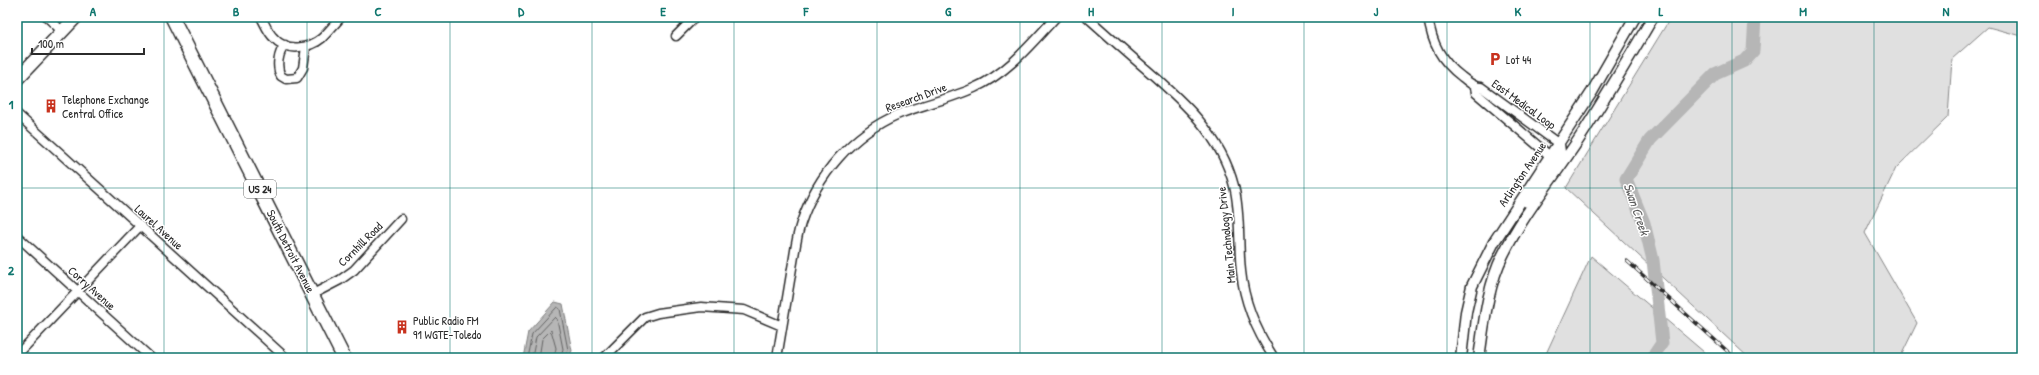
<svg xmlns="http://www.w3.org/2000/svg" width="2039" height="375" viewBox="0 0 2039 375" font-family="'Patrick Hand',sans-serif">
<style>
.green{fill:#e0e0e0;stroke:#868686}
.water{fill:#b6b6b6;stroke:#7e7e7e}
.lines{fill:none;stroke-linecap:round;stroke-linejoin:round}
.shore{stroke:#636363;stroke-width:1}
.river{stroke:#b6b6b6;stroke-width:13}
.minor-casing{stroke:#2b2b2b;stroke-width:11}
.tertiary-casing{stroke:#2b2b2b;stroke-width:13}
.secondary-casing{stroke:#2b2b2b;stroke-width:15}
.primary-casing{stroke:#2b2b2b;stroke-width:16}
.minor{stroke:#fff;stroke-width:8}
.tertiary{stroke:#fff;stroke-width:10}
.secondary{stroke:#fff;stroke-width:12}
.primary{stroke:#fff;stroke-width:13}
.rail-casing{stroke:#2b2b2b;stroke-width:3.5}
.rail{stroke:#fff;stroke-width:2;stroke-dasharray:6;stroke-linecap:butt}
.grid{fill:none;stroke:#0f766e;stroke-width:1;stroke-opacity:0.55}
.labels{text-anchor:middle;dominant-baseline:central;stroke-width:3;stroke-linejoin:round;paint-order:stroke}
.shield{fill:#fff;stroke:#6b6b6b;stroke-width:1}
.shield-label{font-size:11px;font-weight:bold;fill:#2b2b2b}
.poi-label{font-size:12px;fill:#2b2b2b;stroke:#fff;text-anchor:start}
.street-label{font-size:12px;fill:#2b2b2b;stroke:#fff}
.water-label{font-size:13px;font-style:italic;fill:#5c5c5c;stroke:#fff}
.neatline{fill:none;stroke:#0f766e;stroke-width:1.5}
.grid-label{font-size:13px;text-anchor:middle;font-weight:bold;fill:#0f766e}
</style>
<rect width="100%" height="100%" fill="#fff"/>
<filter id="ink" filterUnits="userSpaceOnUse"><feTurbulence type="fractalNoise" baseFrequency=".025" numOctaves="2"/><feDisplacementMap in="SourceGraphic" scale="8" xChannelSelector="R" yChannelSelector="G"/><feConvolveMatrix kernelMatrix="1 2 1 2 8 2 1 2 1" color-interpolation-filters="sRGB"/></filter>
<g filter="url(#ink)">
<path class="green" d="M1671,17h351v19l-34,-9 -36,32 -4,58 -52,51 -31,65 52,90 -17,35h-151l-183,-170z
M1591,256l120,102h-167z"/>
<path class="water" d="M555,302l8,2 9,47 -4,7h-45l5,-26z"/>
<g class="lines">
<path class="shore" d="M527,358l5,-24 25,-27 3,2 8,41 -3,8
M532,358l4,-21 19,-20 2,2 6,30 -3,9
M539,358l3,-19 9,-9 5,18 -2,10"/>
<path class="river" d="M1652,358l10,-15 -9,-83 -9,-37 -18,-44 24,-39 65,-66 29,-13 9,-10 2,-34"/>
<g class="minor-casing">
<path id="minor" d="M47,17l15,14
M261,17c4,7 7,16 13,21 12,14 35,11 48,0 7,-7 13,-14 19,-21
M1087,17c19,17 39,35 59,52 38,33 75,66 88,117 7,28 4,57 7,85 3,32 16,61 33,87
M1428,17c4,27 13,44 34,60 7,5 11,10 19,10l78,57
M676,36l19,-19
M285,45c-7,8 -9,22 -4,31l5,3 11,-1 6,-10 3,-21
M1475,87l1,6 74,63
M17,114l269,244
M17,236l134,122
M313,294l27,-14 14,-10 47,-51
M17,355l123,-129
M604,358l41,-41 13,-4 43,-6 43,3 38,16
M777,358c5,-30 10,-60 15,-90 3,-15 4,-30 9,-45 16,-48 51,-89 98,-109 25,-10 51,-15 75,-26 34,-15 57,-44 82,-71"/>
</g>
<g class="tertiary-casing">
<path id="tertiary" d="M1527,202l30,-43 3,-7 -1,-8
M1461,358l5,-46 6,-26 22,-44 98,-150 43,-75
M1479,358c5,-34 8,-71 24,-103 20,-41 51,-78 76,-116 26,-40 50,-81 74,-122"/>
</g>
<g class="secondary-casing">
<path id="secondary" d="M17,79l59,-62"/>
</g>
<g class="primary-casing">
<path id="primary" d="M172,17l172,341"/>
</g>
<use href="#minor" class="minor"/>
<use href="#tertiary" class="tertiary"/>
<use href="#secondary" class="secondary"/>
<use href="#primary" class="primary"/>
<g class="rail-casing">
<path id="rail" d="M1627,261l108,97"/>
</g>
<use href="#rail" class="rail"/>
</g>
</g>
<path class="grid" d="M164,17v341M307,17v341M450,17v341M592,17v341M734,17v341M877,17v341M1020,17v341M1162,17v341M1304,17v341M1447,17v341M1590,17v341M1732,17v341M1874,17v341M17,188h2005"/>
<defs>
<g id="parking-bare" transform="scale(1.08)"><path d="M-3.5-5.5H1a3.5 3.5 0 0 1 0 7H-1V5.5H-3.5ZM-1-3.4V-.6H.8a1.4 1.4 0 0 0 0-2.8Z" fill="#c8321e" stroke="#fff" stroke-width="2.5" paint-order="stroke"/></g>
<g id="building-bare" transform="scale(1.08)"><path d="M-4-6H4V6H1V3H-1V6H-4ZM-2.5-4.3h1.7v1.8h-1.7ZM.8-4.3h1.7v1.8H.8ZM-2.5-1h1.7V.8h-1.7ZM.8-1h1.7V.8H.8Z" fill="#c8321e" stroke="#fff" stroke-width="2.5" paint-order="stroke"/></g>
</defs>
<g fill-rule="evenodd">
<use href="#parking-bare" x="1495" y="59"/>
<use href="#building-bare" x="51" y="106"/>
<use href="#building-bare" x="402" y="327"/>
</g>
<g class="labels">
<rect class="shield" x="244" y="180" width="32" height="18" rx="3"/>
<g class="shield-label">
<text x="260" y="189">US 24</text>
</g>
<g class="poi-label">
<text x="1506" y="59">Lot 44</text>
<text x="62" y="99">Telephone Exchange<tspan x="62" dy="14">Central Office</tspan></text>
<text x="413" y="320">Public Radio FM<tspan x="413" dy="14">91 WGTE-Toledo</tspan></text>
</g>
<g class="street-label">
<text transform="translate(916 97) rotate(-20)">Research Drive</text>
<text transform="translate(1524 104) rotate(36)">East Medical Loop</text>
<text transform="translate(1522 174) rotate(-56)">Arlington Avenue</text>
<text transform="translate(159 227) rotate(42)">Laurel Avenue</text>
<text transform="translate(1226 235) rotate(-96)">Main Technology Drive</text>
<text transform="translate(360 244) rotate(-45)">Cornhill Road</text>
<text transform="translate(291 251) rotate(63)">South Detroit Avenue</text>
<text transform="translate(92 288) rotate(42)">Corry Avenue</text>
</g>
<g class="water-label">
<text transform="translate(1637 209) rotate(71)">Swan Creek</text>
</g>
</g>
<rect width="2039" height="375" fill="none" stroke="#fff" stroke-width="44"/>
<path d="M32 48v6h112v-6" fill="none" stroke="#2b2b2b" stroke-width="2"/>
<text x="38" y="48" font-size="12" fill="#2b2b2b" stroke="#ffffff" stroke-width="3" paint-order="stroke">100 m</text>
<rect x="22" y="22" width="1995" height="331" class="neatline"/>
<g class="grid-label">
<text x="93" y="16">A</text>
<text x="236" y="16">B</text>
<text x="378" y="16">C</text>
<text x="521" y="16">D</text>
<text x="663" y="16">E</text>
<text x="806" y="16">F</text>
<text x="948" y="16">G</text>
<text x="1091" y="16">H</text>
<text x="1233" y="16">I</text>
<text x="1376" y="16">J</text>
<text x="1518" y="16">K</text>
<text x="1661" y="16">L</text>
<text x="1803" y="16">M</text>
<text x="1946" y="16">N</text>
<text x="11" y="109">1</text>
<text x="11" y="275">2</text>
</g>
</svg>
